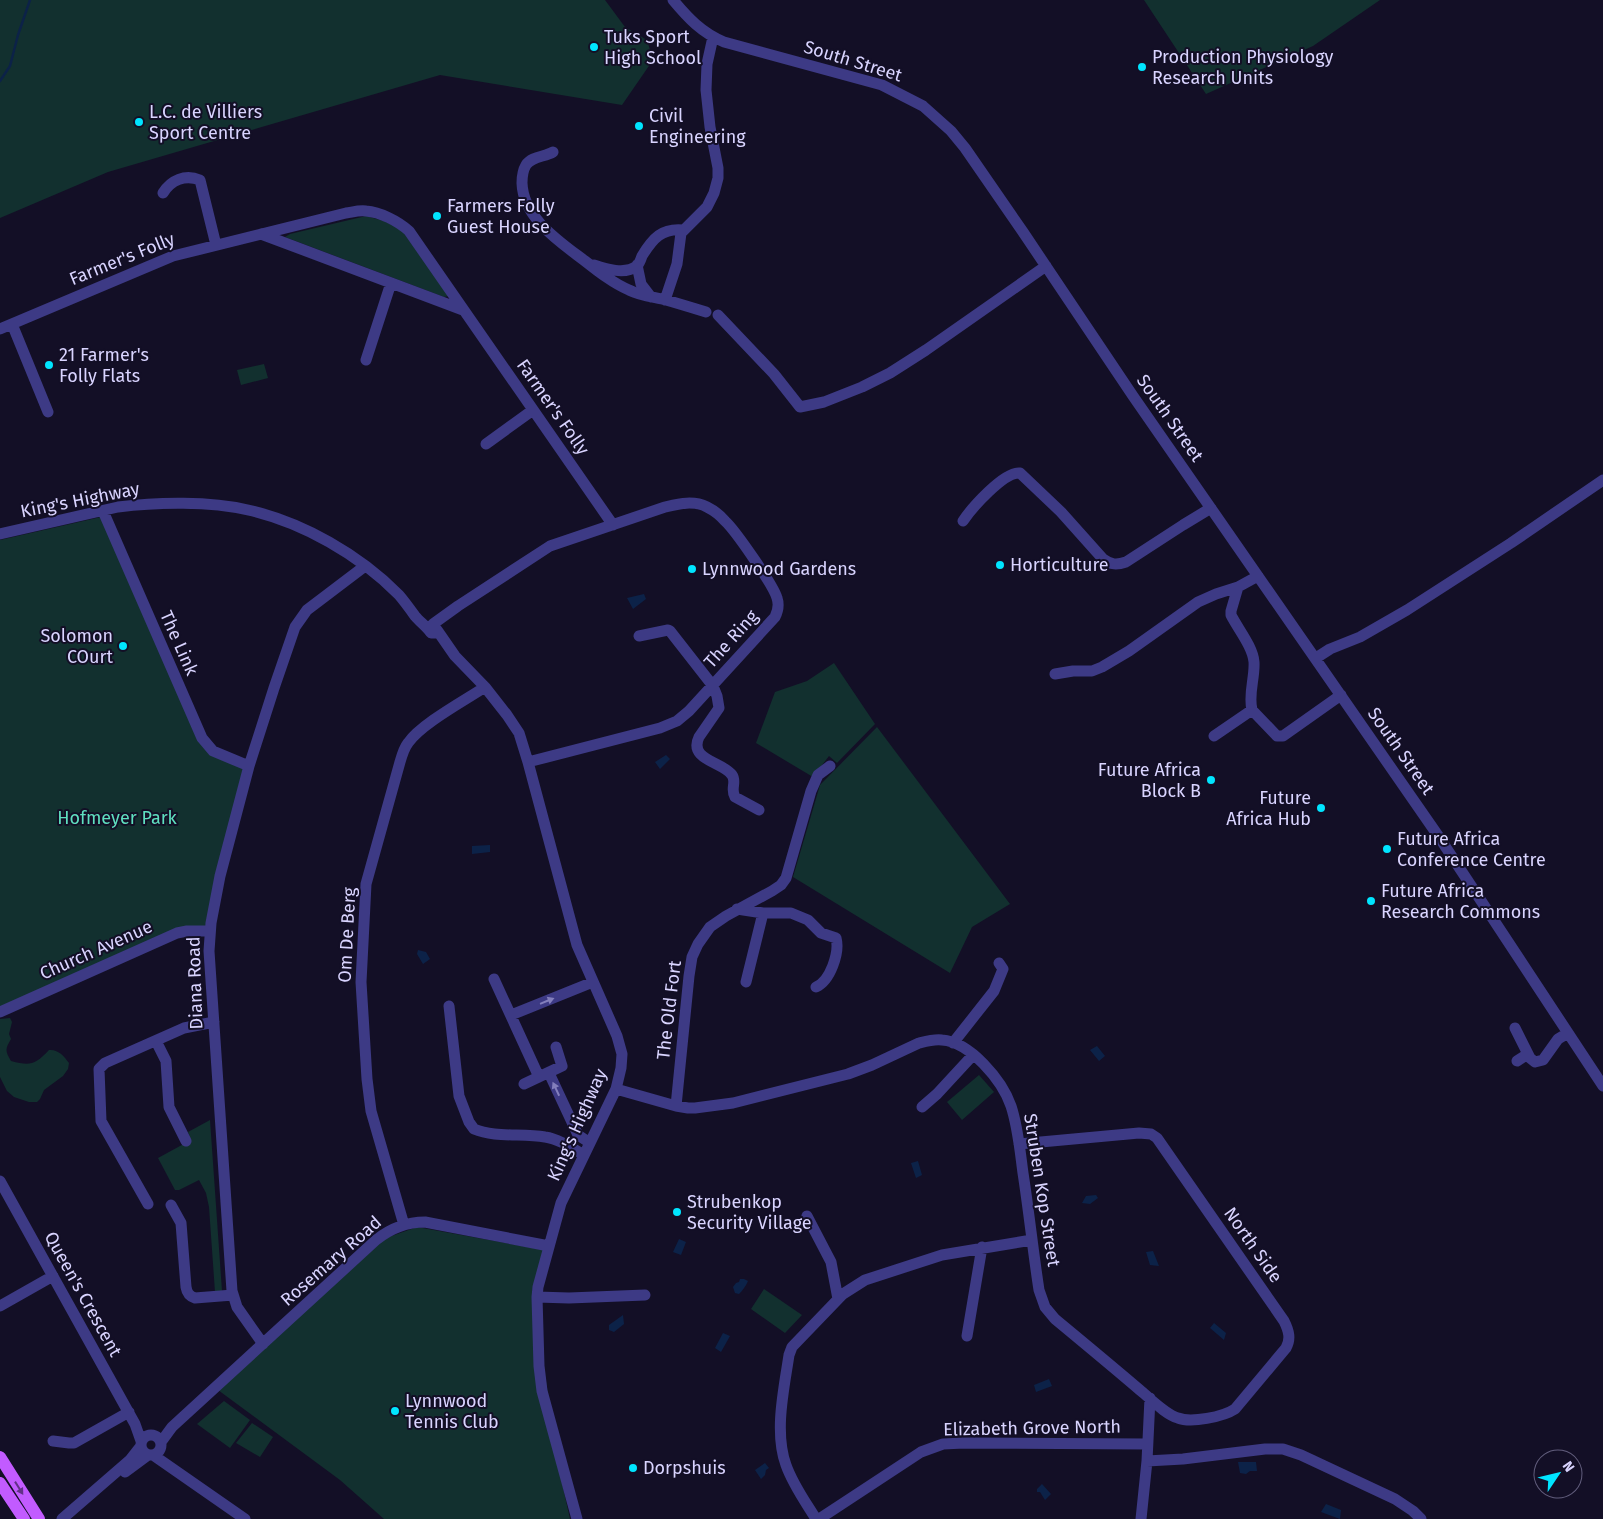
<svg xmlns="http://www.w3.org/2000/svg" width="1603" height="1519" viewBox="0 0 1603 1519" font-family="'Fira Sans',sans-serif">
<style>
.green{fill:#12302f}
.water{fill:#0c2248}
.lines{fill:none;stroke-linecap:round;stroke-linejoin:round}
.stream{stroke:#0c2248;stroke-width:2.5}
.minor{stroke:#3d3a85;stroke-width:11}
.major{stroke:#c25bff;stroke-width:12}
.oneway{fill:#837fbc}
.oneway2{fill:#623188}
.poi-dot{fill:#00e5ff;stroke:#130f26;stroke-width:2}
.labels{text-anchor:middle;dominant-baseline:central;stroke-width:4;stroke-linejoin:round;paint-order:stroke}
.poi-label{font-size:18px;fill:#d9d4ff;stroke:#130f26;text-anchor:start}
.street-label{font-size:18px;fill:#d9d4ff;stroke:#130f26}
.park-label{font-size:18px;fill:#5fe0c0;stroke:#130f26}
</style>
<rect width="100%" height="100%" fill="#130f26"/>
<path class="green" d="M0,0h605l20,27 22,13 6,20 -31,45 -182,-30 -332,97 -108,46z
M1144,0h236l-67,46 -107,48z
M366,216l18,5 17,8 48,67 -5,1 -159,-60 5,-3z
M264,364l4,14 -27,7 -4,-15z
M101,517l108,230 40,19 -39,165 -31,-3 -179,79v-467z
M834,663l41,61 -38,39 -8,-7 -16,21 -57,-34 19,-51 32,-11z
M877,727l133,177 -38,23 -22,46 -157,-96 27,-92z
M10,1018l2,4 -3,12 2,5c-6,10 -6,12 0,22 19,5 24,4 38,-11 9,-1 15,6 20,13l-1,6 -5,7 -19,14 -4,9 -3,3h-8l-15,-5 -7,-6 -7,-14v-58z
M979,1075l15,17 -32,28 -15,-18z
M210,1120l12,171 -7,1 -6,-85 -3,-14 -7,-13 -20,10h-4l-17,-32 33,-18 -3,-8z
M417,1227l127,23 -12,42 30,191 8,36h-186l-44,-39 -122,-90 168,-152z
M764,1289l38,26 -17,18 -34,-24z
M224,1401l26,19 -20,28 -33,-24z
M252,1423l21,14 -13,20 -24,-14z"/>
<path class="water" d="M644,594l2,5 -13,10 -6,-11z
M666,755l4,4 -10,10 -5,-7z
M490,845v7l-18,2v-8z
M418,950l8,2 4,7 -7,5 -6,-10z
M1097,1046l8,10 -6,5 -9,-11z
M918,1161l4,14 -6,3 -5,-15z
M1096,1195l2,3 -8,6 -8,-1 4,-7z
M679,1239l7,3 -5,13 -8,-3z
M1153,1251l6,15 -9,-1 -4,-13z
M740,1279h4l4,2c-2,5 -6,10 -9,13l-4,-1 -2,-6 3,-4 3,-1z
M623,1315l1,9 -10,8 -5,-2v-5z
M1214,1323l12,10 -2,7 -14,-12z
M723,1333l7,3 -9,16 -6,-4z
M1049,1379l3,7 -16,6 -2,-7z
M1238,1462h18l1,9h-7l-4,3 -6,-1z
M765,1463l4,5 -3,2 -1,5 -4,4 -6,-9z
M1042,1484l9,10 -6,6 -5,-8h-3v-3z
M1326,1504l15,6 -1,9 -19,-7z"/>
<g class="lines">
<path class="stream" d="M0,81l10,-15 8,-31 12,-35"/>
<path class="minor" d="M673,0c15,18 29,33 51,42l158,43 41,21 28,25 14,17 58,84 110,164 306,441 164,249
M553,152c-8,5 -21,4 -27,13 -3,5 -4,12 -4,18 1,35 38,59 63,78 14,11 28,22 44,29 12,6 25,7 37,10 14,4 27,8 40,12
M163,193c8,-13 22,-19 37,-13l16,65
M261,234l202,76
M594,265c12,4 31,10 43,1 2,-2 4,-7 5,-10 11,-18 20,-28 41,-26
M637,265l4,19 10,13
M665,300l12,-36 4,-31 26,-26 7,-14 4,-15v-10l-8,-41 -4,-37 1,-26 6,-27
M718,315l56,59 26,33 24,-5 38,-15 28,-14 36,-23 120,-84
M12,324l36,88
M0,329l173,-73 173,-43c7,-1 13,-3 20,-2 14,1 32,10 43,20l204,294
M366,360l25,-77
M486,444l47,-34
M103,511l99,227 11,13 36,15
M963,521c8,-12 41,-50 57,-48l41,39 42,47c8,6 14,6 23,3l57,-37 28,-17
M0,534l118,-27c39,-5 92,-6 130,3 54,12 112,45 151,85 6,7 11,14 16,21 5,6 12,11 16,17h4l2,-2
M1238,587l-7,24v4c7,14 22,32 23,47 1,16 -6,32 -2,48
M433,624l25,-18 92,-60 115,-39c13,-3 28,-7 42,0 6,3 13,8 18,14 10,9 49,65 52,77 2,6 1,13 -2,19l-86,94 -12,10 -17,7 -132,34
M437,630l18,26 30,31 22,28 12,18 9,29 49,183 40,91 5,18 -1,14 -5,21 -55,114 -23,84 -1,10 2,69 3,25 35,128
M639,636l29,-6 2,1 43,55 4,10 2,12 -20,29c-11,23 24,25 33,38 5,7 -2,14 3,22l24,13
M1316,658l14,-9 30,-12 47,-27 104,-67 92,-63
M1055,674l18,-3h19l10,-4 27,-16 69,-49 18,-8 22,-7 20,-11
M1214,736l38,-26 23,24 2,2h6l58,-41
M737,909l26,4h28l17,7 13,13 15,5c4,15 -6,43 -20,49
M494,979l45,98
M746,982l17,-69
M449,1006l10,90 10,26 5,7c21,9 48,4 71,8 14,2 27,11 39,18
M0,1012l177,-79 10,-2h23
M511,1015l82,-33
M1515,1028l15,30 5,4 8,-2 15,-21 10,-6
M156,1041l10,20 3,46 17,34
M953,1043l41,-52 9,-22 -4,-6
M1517,1061l11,-7
M549,1073l29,62 12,8
M524,1084l38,-18 -6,-19
M616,1089l60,17 12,2h7l38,-5 115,-29 24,-9 47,-22c8,-2 15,-4 23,-3 28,2 60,40 69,66 7,21 9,45 12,67 6,39 10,78 16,117l6,17 10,12c29,24 58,48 86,72 11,9 24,23 37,27 13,5 45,-1 57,-9l51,-61c5,-9 3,-17 -2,-27l-127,-183 -6,-4 -12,-1 -120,11
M676,1106l13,-130 3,-19 6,-13 12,-17 16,-11 46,-25 9,-6 5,-7 25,-87 7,-16 12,-9
M922,1107l15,-13 36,-39
M0,1181l135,243 6,17
M148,1204l-47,-83 -2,-52 6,-6 79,-35 30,-6
M171,1205l10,18 5,64c1,6 3,9 9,11l38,-3
M807,1216l24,46 7,37
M404,1225l-33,-114 -4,-32 -6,-97 5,-98 34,-122c2,-7 4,-14 8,-19 13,-19 56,-42 77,-56
M537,1297l32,1 76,-3
M0,1306l53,-30
M967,1336l15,-89
M263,1344l-26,-37 -5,-16 -23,-340 2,-28 9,-47 29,-110 25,-78 21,-61 12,-17 58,-44
M141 1445a10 10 0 1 1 20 0a10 10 0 1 1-20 0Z
M53,1441l16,2h5l55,-31
M161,1442l11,-15 204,-187c15,-12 31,-18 49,-18l124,24
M153,1455l92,64
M1147,1461l36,-2 82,-10h18l18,6 94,44 18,12 8,8
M125,1472l23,-17
M62,1519l68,-59 11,-14
M816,1519c-11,-18 -23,-34 -30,-54 -12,-33 -2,-76 3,-110l3,-8 51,-53 22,-14 77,-25 90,-15
M819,1519l102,-67 22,-8 21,-1 183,1
M1141,1519l6,-58 3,-63"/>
<path class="major" d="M0,1457l39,62
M0,1483l24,36"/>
</g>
<defs><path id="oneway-solid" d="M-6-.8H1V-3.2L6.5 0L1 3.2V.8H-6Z" transform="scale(1.25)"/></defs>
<g class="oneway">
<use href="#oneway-solid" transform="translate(547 1001) rotate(-22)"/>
<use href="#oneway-solid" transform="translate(556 1089) rotate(-115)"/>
</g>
<use class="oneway2" href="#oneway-solid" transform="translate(19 1488) rotate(58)"/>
<g class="poi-dot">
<circle cx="594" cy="47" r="5"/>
<circle cx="1142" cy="67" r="5"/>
<circle cx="139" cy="122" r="5"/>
<circle cx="639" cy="126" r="5"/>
<circle cx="437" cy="216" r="5"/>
<circle cx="49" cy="365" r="5"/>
<circle cx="1000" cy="565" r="5"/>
<circle cx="692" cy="569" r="5"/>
<circle cx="123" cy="646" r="5"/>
<circle cx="1211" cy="780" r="5"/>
<circle cx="1321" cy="808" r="5"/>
<circle cx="1387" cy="849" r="5"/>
<circle cx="1371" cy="901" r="5"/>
<circle cx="677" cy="1212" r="5"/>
<circle cx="395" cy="1411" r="5"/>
<circle cx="633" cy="1468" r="5"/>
</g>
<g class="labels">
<g class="poi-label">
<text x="604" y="37">Tuks Sport<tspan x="604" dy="21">High School</tspan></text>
<text x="1152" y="57">Production Physiology<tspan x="1152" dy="21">Research Units</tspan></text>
<text x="149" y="112">L.C. de Villiers<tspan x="149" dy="21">Sport Centre</tspan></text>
<text x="649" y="116">Civil<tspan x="649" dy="21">Engineering</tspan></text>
<text x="447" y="206">Farmers Folly<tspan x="447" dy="21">Guest House</tspan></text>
<text x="59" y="355">21 Farmer's<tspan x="59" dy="21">Folly Flats</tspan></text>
<text x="1010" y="565">Horticulture</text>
<text x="702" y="569">Lynnwood Gardens</text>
<text x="113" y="636" text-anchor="end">Solomon<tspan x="113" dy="21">COurt</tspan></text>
<text x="1201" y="770" text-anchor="end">Future Africa<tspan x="1201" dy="21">Block B</tspan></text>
<text x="1311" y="798" text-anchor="end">Future<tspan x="1311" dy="21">Africa Hub</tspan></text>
<text x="1397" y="839">Future Africa<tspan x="1397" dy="21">Conference Centre</tspan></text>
<text x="1381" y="891">Future Africa<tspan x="1381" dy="21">Research Commons</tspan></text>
<text x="687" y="1202">Strubenkop<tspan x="687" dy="21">Security Village</tspan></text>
<text x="405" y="1401">Lynnwood<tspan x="405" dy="21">Tennis Club</tspan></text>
<text x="643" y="1468">Dorpshuis</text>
</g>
<g class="street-label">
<text transform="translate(853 61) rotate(17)">South Street</text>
<text transform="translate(122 259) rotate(-22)">Farmer's Folly</text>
<text transform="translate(553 407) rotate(55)">Farmer's Folly</text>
<text transform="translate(1170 418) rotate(55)">South Street</text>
<text transform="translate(80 500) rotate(-11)">King's Highway</text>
<text transform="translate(731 639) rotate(-48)">The Ring</text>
<text transform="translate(179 643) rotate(66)">The Link</text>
<text transform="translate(1401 751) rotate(55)">South Street</text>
<text transform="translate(347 935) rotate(-87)">Om De Berg</text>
<text transform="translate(96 950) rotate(-24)">Church Avenue</text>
<text transform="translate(195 983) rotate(-92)">Diana Road</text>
<text transform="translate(669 1010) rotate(-83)">The Old Fort</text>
<text transform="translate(577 1125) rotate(-66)">King's Highway</text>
<text transform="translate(1042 1190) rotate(81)">Struben Kop Street</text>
<text transform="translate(1253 1245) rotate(55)">North Side</text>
<text transform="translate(331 1261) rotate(-41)">Rosemary Road</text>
<text transform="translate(83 1294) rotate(61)">Queen's Crescent</text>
<text transform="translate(1032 1428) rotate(-1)">Elizabeth Grove North</text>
</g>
<g class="park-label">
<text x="117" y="818">Hofmeyer Park</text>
</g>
</g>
<g transform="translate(1558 1474) rotate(55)"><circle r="24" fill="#130f26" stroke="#625e7d"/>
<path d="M0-4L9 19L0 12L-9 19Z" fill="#00e5ff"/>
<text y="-8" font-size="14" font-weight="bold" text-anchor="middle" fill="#d9d4ff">N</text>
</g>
</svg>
